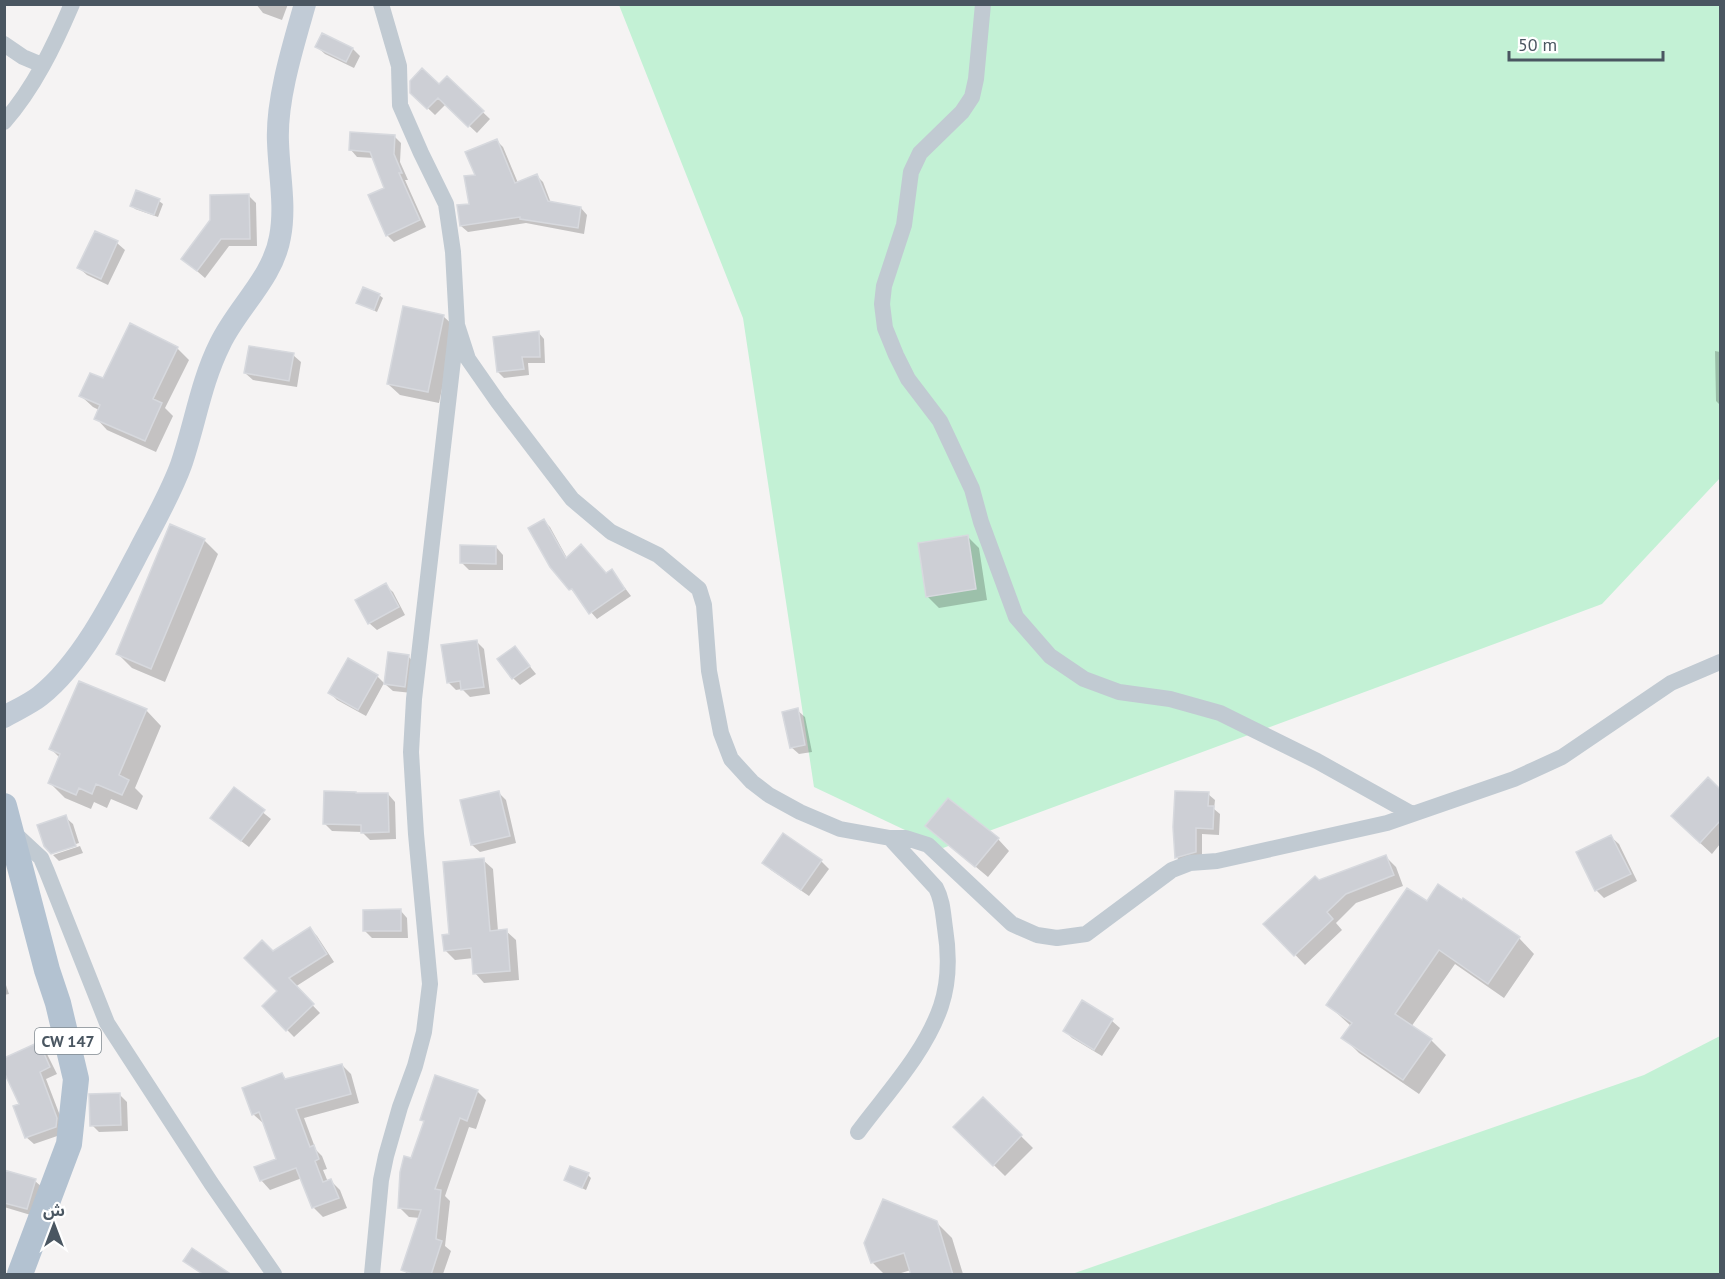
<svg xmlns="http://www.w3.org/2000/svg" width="1725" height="1279" viewBox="0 0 1725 1279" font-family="'PT Sans','Noto Sans Arabic',sans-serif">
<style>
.green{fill:#c3f1d5}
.shadow{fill:#0003}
.building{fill:#cdcfd5;stroke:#d7d9de;stroke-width:1.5}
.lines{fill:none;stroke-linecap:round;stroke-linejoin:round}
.minor{stroke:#c1cad2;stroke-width:16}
.secondary{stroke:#c1cbd6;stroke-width:22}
.primary{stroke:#b3c2d1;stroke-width:26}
.labels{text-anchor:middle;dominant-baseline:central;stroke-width:4.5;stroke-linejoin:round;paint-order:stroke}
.shield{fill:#fff;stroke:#808990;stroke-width:1.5}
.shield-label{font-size:16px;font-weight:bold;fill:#4a5661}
</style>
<rect width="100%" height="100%" fill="#f5f3f3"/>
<path class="green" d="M619,5h1101v473l-118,126 -659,244 -129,-61 -71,-469z
M1720,1036v238h-648l572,-199z"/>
<path class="shadow" d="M256,4h32l-6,16 -19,-7z
M317,47l36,2 7,7 -6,12 -29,-14z
M447,78l43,41 -13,14 -31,-29 -11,11 -23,-22 27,-7z
M394,136l7,7 -1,19 8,18h-3l21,47 -32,15 -7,-7 -1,-47 -12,-30 -17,-1 -6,-7z
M497,141l6,6 15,36 19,-7 6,6 8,21 30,5 6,7 -3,19 -58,-11 -58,9 -7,-6 9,-21 7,-29z
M249,196l7,7 1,43h-28l-24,32 -22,-19z
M159,201l4,3 -5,13 -23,-8 -3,-4z
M117,243l8,7 -17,35 -21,-10 -8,-7z
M379,295l4,3 -6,14 -19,-9z
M443,316l12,11 -16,76 -39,-8 -12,-11z
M538,332l6,7 1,24h-17l1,12 -25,3 -6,-6z
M177,348l12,12 -24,48 8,8 -17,36 -49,-22 -11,-12 3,-8 -6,-3 -12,-11 22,-16z
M1715,351l5,1v53l-4,-4z
M293,355l8,7 -4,25 -44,-7 -8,-7z
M544,521l6,6 17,31 39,16 6,-3 19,25 -34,23 -26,-30z
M968,537l11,11 8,52 -48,8 -12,-12z
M204,540l14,14 -53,128 -33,-14 -14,-14z
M496,547l7,8v15h-34l-8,-8z
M385,585l8,7 12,23 -28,15 -8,-7z
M476,641l8,8 6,45 -20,3 -8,-8 -6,1 -8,-8z
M515,648l21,26 -16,11 -7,-7z
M408,656l7,8 -3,29 -19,-2 -8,-7z
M377,676l7,7 -18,33 -29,-16 -7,-7z
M146,710l15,16 -26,62 8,8 -6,14 -26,-11 -4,9 -13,-6 -3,7 -26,-11 -15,-15 10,-25 -9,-9z
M797,710l8,7 7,35 -13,2 -8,-7z
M1708,779l12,12v53l-8,10 -28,-26z
M234,789l37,30 -22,28 -29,-22z
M499,793l7,7 10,43 -36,9 -8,-7z
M388,794l7,8 1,37 -26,1 -8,-8 -30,-1 -8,-8z
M1208,794l7,6 -1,9 6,5 -1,21 -17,-1v24l-19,5 -7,-6z
M65,817l8,7 6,19 -28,9z
M927,826l71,13 11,12 -21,26z
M783,835l38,26 8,8 -20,27 -38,-26 -7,-7z
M1611,837l8,7 18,37 -33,17 -7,-7 -19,-38z
M80,846l3,7 -24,8 -6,-6z
M1386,857l10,10 7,19 -47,17 -20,20 6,7 -37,35 -39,-41 53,-42z
M483,860l10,9 5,62h8l10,9 3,40 -35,3 -9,-10 -1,-15 -19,2 -10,-10z
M1427,903l92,35 15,16 -30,44 -49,-34 -44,63 20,13 15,15 -27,39 -60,-41 -16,-16 8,-11 -23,-21z
M400,910l7,8 1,20h-36l-7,-7z
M310,929l7,7 17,26 -39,25 25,26 -26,24 -30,-31 15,-15 -6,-38z
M4,979l5,15 -5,1z
M1083,1002l29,19 8,7 -18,28 -30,-18 -7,-7z
M39,1044l7,8 11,22 -11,5 18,47 -1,8 -29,10 -8,-7 -5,-32z
M342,1065l9,9 8,29 -55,15 12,32 6,6 5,13 -4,1 5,12 3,-1 9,9 7,18 -24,9 -9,-9 -12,-30 -32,12 -9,-10 17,-20 -14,-38 -1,1 -10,-9 29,-39 5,5z
M477,1091l9,9 -10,29 -7,-2 -24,69 5,5 -5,45 6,5 -8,23h-35l-5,-4 17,-52 -11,-1 -9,-9 12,-48 13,-37 -4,-4z
M120,1095l7,7 1,29 -29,1 -7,-7z
M983,1099l50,49 -28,28 -50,-49z
M4,1172l31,9 8,7 -9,28 -30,-9z
M588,1175l3,3 -5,12 -21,-10z
M936,1222l16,16 11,36h-51l-1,-4 -13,4h-14l-12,-12z"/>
<path class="building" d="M322,33l31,15 -7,14 -31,-15z
M422,68l17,16 8,-8 37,35 -16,16 -30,-29 -11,11 -17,-16v-12z
M350,132l45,3 -1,19 8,19h-3l21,47 -34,16 -18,-41 16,-7 -14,-36 -21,-2z
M497,139l18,44 22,-9 11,27 33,6 -3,21 -58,-9v-2l-60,9 -3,-21 12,-1 -5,-28 11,-1 -10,-23z
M136,190l24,9 -6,16 -24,-9z
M249,194l1,45h-29l-24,32 -16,-12 29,-39v-25z
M95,231l23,10 -17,38 -24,-11z
M363,287l17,7 -6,16 -18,-7z
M403,306l41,9 -16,77 -41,-8z
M130,323l48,24 -25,52 9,4 -17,38 -51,-22 6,-14 -21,-9 11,-23 13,5z
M539,331l1,26h-18l2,12 -27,3 -4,-35z
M249,346l45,7 -5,28 -45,-8z
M544,519l22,39 15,-14 25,29 6,-4 13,20 -36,25 -17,-25 -3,1 -19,-23 -22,-39z
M170,524l35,15 -54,130 -35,-15z
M968,535l8,54 -50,8 -8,-54z
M460,545l36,1v18l-36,-1z
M386,583l13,24 -31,17 -13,-24z
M477,640l7,47 -23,3 -1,-9 -13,2 -6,-38z
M515,646l15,20 -18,13 -15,-20z
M388,652l21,3 -4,32 -21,-3z
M348,658l30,17 -20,35 -30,-17z
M79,681l68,28 -28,66 10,5 -7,15 -26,-11 -4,10 -13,-6 -3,7 -28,-12 12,-29 -11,-5z
M798,708l7,37 -15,3 -8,-36z
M1708,777l12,12v32l-20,22 -29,-27z
M234,787l31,23 -24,31 -31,-23z
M324,791l32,1v1h32l1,39 -28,1v-8l-38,-1z
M499,791l11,45 -39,9 -11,-45z
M1175,791l34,1 -1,14h6l-1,23 -17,-1v24l-21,6 -2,-31z
M948,798l51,40 -24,29 -50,-41z
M66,815l10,31 -25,8 -7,-8 -7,-21z
M783,833l39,27 -21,30 -39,-27z
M1611,835l20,39 -36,17 -19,-39z
M1386,855l8,20 -48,19 -19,18 6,7 -39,37 -31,-32 52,-48 4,4z
M484,858l6,73 17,-2 3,42 -37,3 -2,-26 -27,3 -2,-16 7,-1 -6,-72z
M1438,884l24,16 1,-2 57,39 -32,47 -49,-34 -44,64 37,25 -29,41 -62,-42 11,-15 -26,-18 81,-117 20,13z
M401,909v22h-38v-21z
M310,927l17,27 -38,24 25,26 -28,27 -24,-25 15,-15 -33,-33 18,-18 11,11z
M1082,1000l31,19 -19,31 -31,-19z
M39,1042l11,25 -10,5 17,46 -1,9 -31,11 -12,-32 6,-2 -15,-32v-14z
M342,1064l9,30 -55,15 14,38 4,-2 5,14 -4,2 8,21 8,-3 8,19 -27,10 -16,-40 -36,13 -6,-14 22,-8 -17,-47 -7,3 -10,-27 40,-15 3,6z
M435,1075l43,15 -11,31 -7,-3 -25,71 6,1 -5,49 6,2 -11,34h-16l-14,-5 20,-60 -23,-2 2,-36 4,-16 7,2 13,-37 -4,-1z
M120,1093l1,32 -31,1 -1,-32z
M983,1097l39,38 -29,31 -40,-39z
M570,1166l19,7 -7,15 -18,-8z
M4,1170l32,9 -9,30 -23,-6z
M883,1199l54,22 16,54h-42l-7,-22 -33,10 -7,-20z
M192,1248l40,27h-28l-21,-14z"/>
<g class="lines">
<path class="minor" d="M983,4l-7,75 -4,18 -10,15 -42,41 -9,19 -7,53 -20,61 -2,18 3,24 11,27 12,24 32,42 32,68 9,33 35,95 34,39 34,23 35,13 51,7 50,14 97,48 95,53
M4,44l19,13 19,8
M4,122c30,-34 50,-76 68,-118
M457,325l11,34 30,43 74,97 39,33 47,23 41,34 5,16 5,66 12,62 10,26 21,23 17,13 31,17 40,17 50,9h16l22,7 84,79 25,11 20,3 29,-4 86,-64 18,-7 27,-2 170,-38 127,-44 48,-22 109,-74 49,-21
M13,832l28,26 6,14 60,151 104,160 63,91
M858,1132c29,-39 67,-79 83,-126 8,-24 8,-53 4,-78 -2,-13 -2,-27 -9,-40l-46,-50
M372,1274l9,-94 5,-24 14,-49 15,-41 9,-34 6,-48 -14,-150 -5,-82 3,-53 43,-374 -4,-73 -7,-48 -25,-51 -21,-48 -1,-39 -18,-62"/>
<path class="secondary" d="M4,717c12,-7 26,-13 36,-21 42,-33 75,-99 99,-145 15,-29 31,-56 42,-86 14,-41 20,-83 39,-121 17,-36 53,-66 60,-107 6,-31 -1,-63 -2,-95 -2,-42 15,-96 27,-138"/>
<path class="primary" d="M4,806l43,164 11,33 18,76 -7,65 -49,130"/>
</g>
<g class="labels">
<rect class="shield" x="35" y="1028" width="66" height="26" rx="4.5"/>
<g class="shield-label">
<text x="68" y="1041">CW 147</text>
</g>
</g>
<rect width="1725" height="1279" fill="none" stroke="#4a5661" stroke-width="12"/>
<g transform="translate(54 1225)" stroke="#ffffff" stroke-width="4.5" paint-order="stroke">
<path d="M0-4.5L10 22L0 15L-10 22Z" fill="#4a5661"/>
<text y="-9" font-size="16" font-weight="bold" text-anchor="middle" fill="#4a5661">ش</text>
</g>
<path d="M1509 51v9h154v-9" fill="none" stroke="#4a5661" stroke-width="3"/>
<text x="1518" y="51" font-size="18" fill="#4a5661" stroke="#ffffff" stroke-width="4.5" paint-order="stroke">50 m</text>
</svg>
